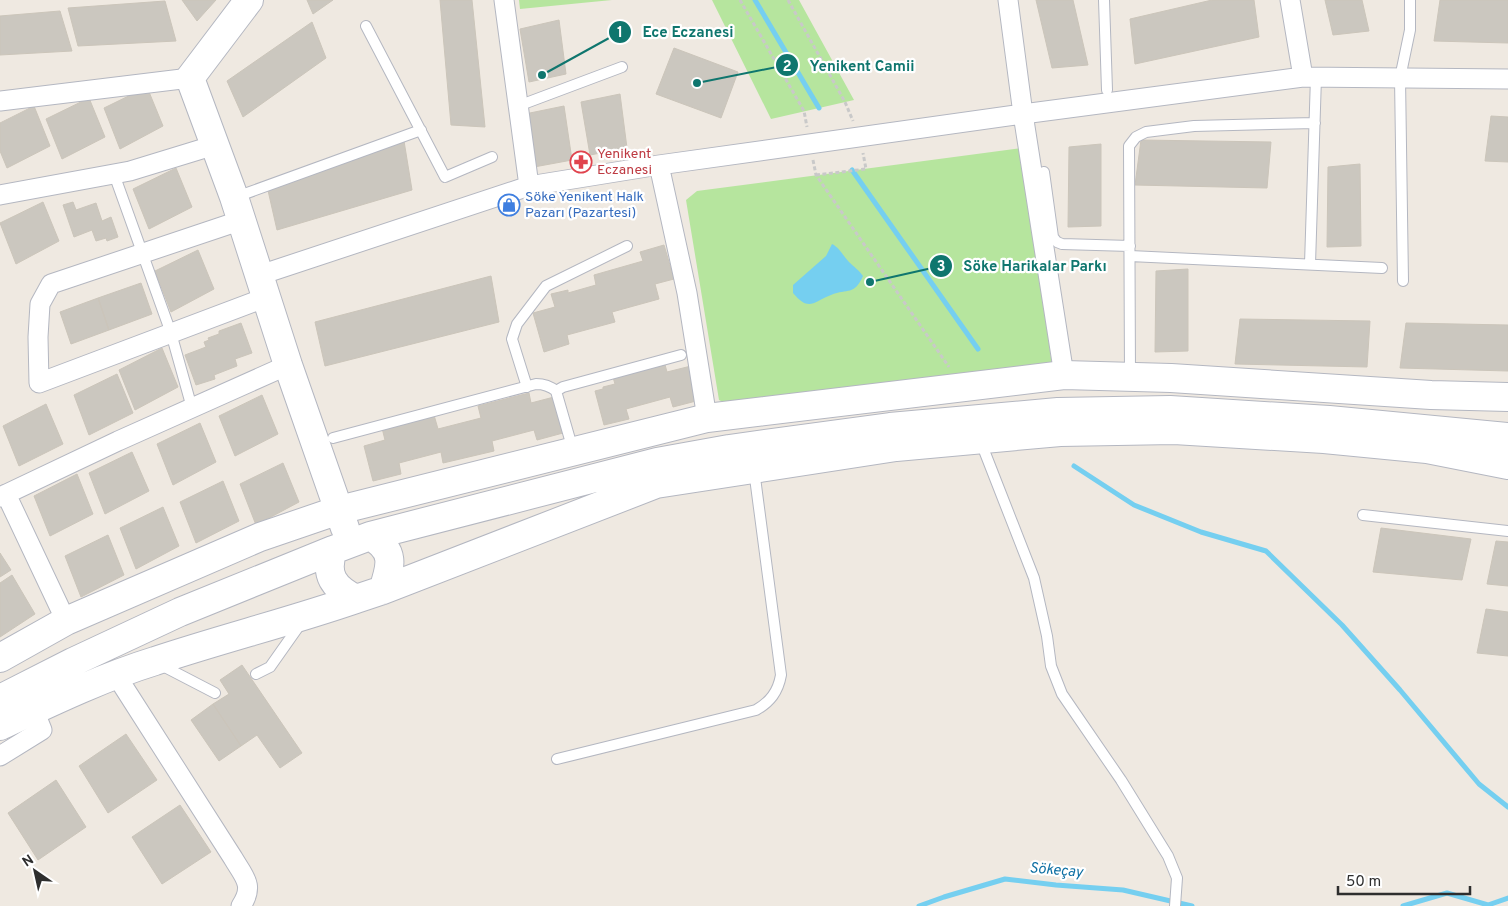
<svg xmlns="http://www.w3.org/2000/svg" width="1508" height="906" viewBox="0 0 1508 906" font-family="Overpass,sans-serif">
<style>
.green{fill:#b6e59e}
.water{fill:#75cff0}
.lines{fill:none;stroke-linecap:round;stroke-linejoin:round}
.stream{stroke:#75cff0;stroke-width:5}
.building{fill:#cbc7bf;stroke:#cbc5ba}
.lane-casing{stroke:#b4b7c1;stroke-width:12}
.street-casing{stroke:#b4b7c1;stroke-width:21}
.secondary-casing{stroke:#b4b7c1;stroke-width:30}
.path{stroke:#c9c9c9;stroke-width:3;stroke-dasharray:4 2.5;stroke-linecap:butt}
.lane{stroke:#fff;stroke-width:10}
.street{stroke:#fff;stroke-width:19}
.secondary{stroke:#fff;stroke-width:28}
.labels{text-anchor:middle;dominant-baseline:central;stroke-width:4.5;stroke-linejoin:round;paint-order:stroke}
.health-label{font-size:14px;fill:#be3a42;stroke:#fff;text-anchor:start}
.shop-label{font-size:14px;fill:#366cbe;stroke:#fff;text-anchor:start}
.water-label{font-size:15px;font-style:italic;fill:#0d6fa3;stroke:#fff}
.leader{fill:none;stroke:#0f766e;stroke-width:2}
.callout-dot{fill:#0f766e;stroke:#fff;stroke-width:2}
.mark-label{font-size:15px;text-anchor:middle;font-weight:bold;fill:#fff}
.callout-label{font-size:15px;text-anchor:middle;font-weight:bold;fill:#0f766e;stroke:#fff;stroke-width:4.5;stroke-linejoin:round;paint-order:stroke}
</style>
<rect width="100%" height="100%" fill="#efe9e1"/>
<path class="green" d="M519,0h93l-92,9z
M712,0h87l55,100 -83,19z
M1022,148l30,217 -319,42 -14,-7 -33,-200 11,-9z"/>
<path class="water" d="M832,244c8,4 11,12 17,18 5,5 10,8 14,14 -9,20 -15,12 -32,19 -18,7 -22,17 -38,-2v-8l33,-29z"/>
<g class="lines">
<path class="stream" d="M755,0l64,108
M852,170l126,179
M1074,466l60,39 67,27 65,19 76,74 58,65 79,94 29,23
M919,906l25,-9 61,-18 51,6 67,5 69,16
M1403,906l44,-13 41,12 20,-7"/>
</g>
<path class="building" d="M182,0h34l-19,21z
M307,0h26l-20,14z
M440,0h32l13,127 -34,-2z
M1036,0h37l15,65 -36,3z
M1212,0h42l5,37 -124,27 -5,-45z
M1325,0h37l7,31 -36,4z
M1440,0h68v43l-74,-2z
M165,1l11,40 -98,5 -10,-38z
M60,11l12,40 -72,4v-39z
M559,20l7,54 -37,8 -9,-53z
M312,22l14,36 -83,59 -16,-36z
M674,48l64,24 -17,46 -65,-24z
M147,87l16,39 -43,23 -16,-41z
M620,94l7,54 -37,7 -9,-53z
M89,98l16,39 -43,22 -16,-40z
M34,106l16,40 -43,22 -7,-17v-28z
M564,106l8,54 -38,7 -9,-53z
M1491,116l17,1v45l-23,-1z
M1141,140l130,2 -4,46 -132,-3z
M404,141l8,49 -135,40 -10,-44z
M1101,144v82l-33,1 1,-80z
M1360,164l1,82 -34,1 1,-80z
M176,168l16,39 -43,22 -16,-40z
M43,202l16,39 -43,23 -16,-41z
M73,202l3,8 20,-7 6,18 9,-4 7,20 -11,4 -1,-3 -10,3 -4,-11 -18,7 -11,-32z
M664,245l10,34 -19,5 4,15 -47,13 3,10 -48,13 2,9 -25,8 -11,-39 22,-6 -4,-13 17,-4v3l28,-8 -2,-10 49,-14 -3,-9z
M198,250l16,39 -43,23 -16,-41z
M1188,269v82l-33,1 1,-81z
M491,276l8,46 -174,44 -10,-44z
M141,283l11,31 -43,16 -11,-32z
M98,298l11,32 -38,14 -11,-32z
M1240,319l130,2 -3,46 -132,-3z
M241,323l11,30 -17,6 2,7 -23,9 1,4 -19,6 -11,-30 21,-8 -2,-5 5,-2 -1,-2 11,-4v-3z
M1406,323l102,2v46l-108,-3z
M162,348l16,39 -43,23 -16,-40z
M664,361l3,11 24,-6 9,34 -27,7 -3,-10 -44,12 3,10 -25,6 -9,-34 8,-2v-2l12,-3 -3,-10z
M117,374l16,39 -44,22 -15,-40z
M529,393l2,10 23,-6 9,36 -26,7 -3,-10 -42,11 2,10 -51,12 -2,-11 -42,11 2,11 -28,7 -9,-35 21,-6 -3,-12 52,-13 4,14 43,-11 -3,-12z
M262,395l16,39 -43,22 -16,-40z
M46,404l17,40 -44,22 -16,-40z
M200,423l16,39 -43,23 -16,-41z
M132,452l17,39 -44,23 -16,-41z
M283,463l16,39 -43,23 -16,-41z
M77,474l16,40 -43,22 -16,-40z
M223,481l16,40 -43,22 -16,-41z
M163,507l16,39 -43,23 -16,-41z
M1381,528l90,11 -9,41 -89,-8z
M108,535l16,40 -43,22 -16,-41z
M1496,541l12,1v44l-21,-2z
M0,553l11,17 -11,7z
M12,575l23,39 -35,23v-54z
M1486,609l22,3v44l-31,-3z
M242,665l60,88 -22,15 -23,-33 -16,11 -28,-42 16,-10 -9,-14z
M213,704l28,42 -22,15 -28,-41z
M126,734l31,46 -49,33 -29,-47z
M56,780l30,47 -48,33 -30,-47z
M180,805l31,47 -49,32 -30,-47z"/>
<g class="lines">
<g class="lane-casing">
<path id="lane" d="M1104,0l3,90
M366,26l79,151 47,-20
M518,106l104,-39
M1044,172l9,65 4,5 5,2 68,2
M114,174l57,159 21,75
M236,197l185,-67
M1130,256l252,12
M1310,264l6,-187
M1403,281l-3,-203 10,-48v-30
M1130,376l-1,-230 7,-9 10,-5 48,-6 121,-3
M527,387l-15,-48 5,-15 29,-38 81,-40
M556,391l7,-4 118,-32
M333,438l203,-54c8,0 14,2 20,7l17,59
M980,440l54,138 13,58 4,30 11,28 59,86 47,76 9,22 -2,28
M1363,515l145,16
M159,664l56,29
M256,674l14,-7 31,-44
M557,759l199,-49c14,-8 22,-18 25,-35l-27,-205"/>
</g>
<g class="street-casing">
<path id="street" d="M504,0l25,186
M1008,0l15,114 41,261
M1290,0l13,77
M0,101l190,-23
M659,165l28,128 20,125
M0,195l130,-24 85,-26
M242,220l-191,64 -11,20 -2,33 1,46 228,-86
M260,275l269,-89 130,-21 364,-51 280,-37 205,2
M6,494l60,127
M0,497l118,-56 170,-76
M116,675l117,183c11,19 22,27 8,48
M0,756l42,-26 -8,-20"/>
</g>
<g class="secondary-casing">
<path id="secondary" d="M249,0l-59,78 44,119 54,168 57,163
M370,536l287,-74 72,-13 161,-22 168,-15 112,-2 159,10 179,17
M383,590c8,-24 13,-40 -13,-54l-37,14c-9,25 1,38 23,49 9,-3 18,-6 27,-9l273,-106 240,-37 164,-15 114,-2 150,9 103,10 81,16
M0,658l66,-37 194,-84 79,-27 368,-92 357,-43 107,3 260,17 77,2
M0,699l73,-37 107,-50 153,-62
M0,726c49,-23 103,-49 155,-65 66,-22 134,-39 201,-62"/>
</g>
<path class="path" d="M740,0l64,111 3,16
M788,0l57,102 8,19
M813,160l3,15 133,192
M816,175l50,-6 -3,-16"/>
<use href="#lane" class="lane"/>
<use href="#street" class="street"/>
<use href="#secondary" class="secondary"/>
</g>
<defs>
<g id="pharmacy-ring" transform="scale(1.125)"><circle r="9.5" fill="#fff" stroke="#e0444e" stroke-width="1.5"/><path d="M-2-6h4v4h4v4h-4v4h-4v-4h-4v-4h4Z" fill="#e0444e"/></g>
<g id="shop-ring" transform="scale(1.125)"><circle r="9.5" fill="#fff" stroke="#3f7fe0" stroke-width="1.5"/><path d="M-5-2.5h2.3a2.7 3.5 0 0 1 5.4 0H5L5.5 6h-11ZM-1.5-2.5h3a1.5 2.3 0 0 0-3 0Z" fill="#3f7fe0"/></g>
</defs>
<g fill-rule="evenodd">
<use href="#pharmacy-ring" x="581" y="162"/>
<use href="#shop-ring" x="509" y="205"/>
</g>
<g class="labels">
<g class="health-label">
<text x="597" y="154">Yenikent<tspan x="597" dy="16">Eczanesi</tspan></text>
</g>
<g class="shop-label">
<text x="525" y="197">Söke Yenikent Halk<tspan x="525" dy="16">Pazarı (Pazartesi)</tspan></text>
</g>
<g class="water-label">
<text transform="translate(1056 871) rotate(5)">Sökeçay</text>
</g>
</g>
<path class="leader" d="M542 75L620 32M697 83L787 65M870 282L941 266"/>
<g class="callout-dot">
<circle cx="542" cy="75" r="5"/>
<circle cx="697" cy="83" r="5"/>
<circle cx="870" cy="282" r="5"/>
<circle cx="620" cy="32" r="12"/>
<circle cx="787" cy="65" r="12"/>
<circle cx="941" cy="266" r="12"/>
</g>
<g class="mark-label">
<text x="620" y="37">1</text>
<text x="787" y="71">2</text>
<text x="941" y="271">3</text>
</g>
<g class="callout-label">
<text x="688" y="37">Ece Eczanesi</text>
<text x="862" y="71">Yenikent Camii</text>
<text x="1035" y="271">Söke Harikalar Parkı</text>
</g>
<g transform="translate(35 871) rotate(326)" stroke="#ffffff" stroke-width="4" paint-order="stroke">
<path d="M0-4L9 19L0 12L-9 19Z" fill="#2e2e2e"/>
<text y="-8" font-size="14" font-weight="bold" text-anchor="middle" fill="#2e2e2e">N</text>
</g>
<path d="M1338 886v8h132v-8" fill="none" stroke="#2e2e2e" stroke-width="2.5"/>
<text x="1346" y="886" font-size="15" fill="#2e2e2e" stroke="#ffffff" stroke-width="4" paint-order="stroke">50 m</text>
</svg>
